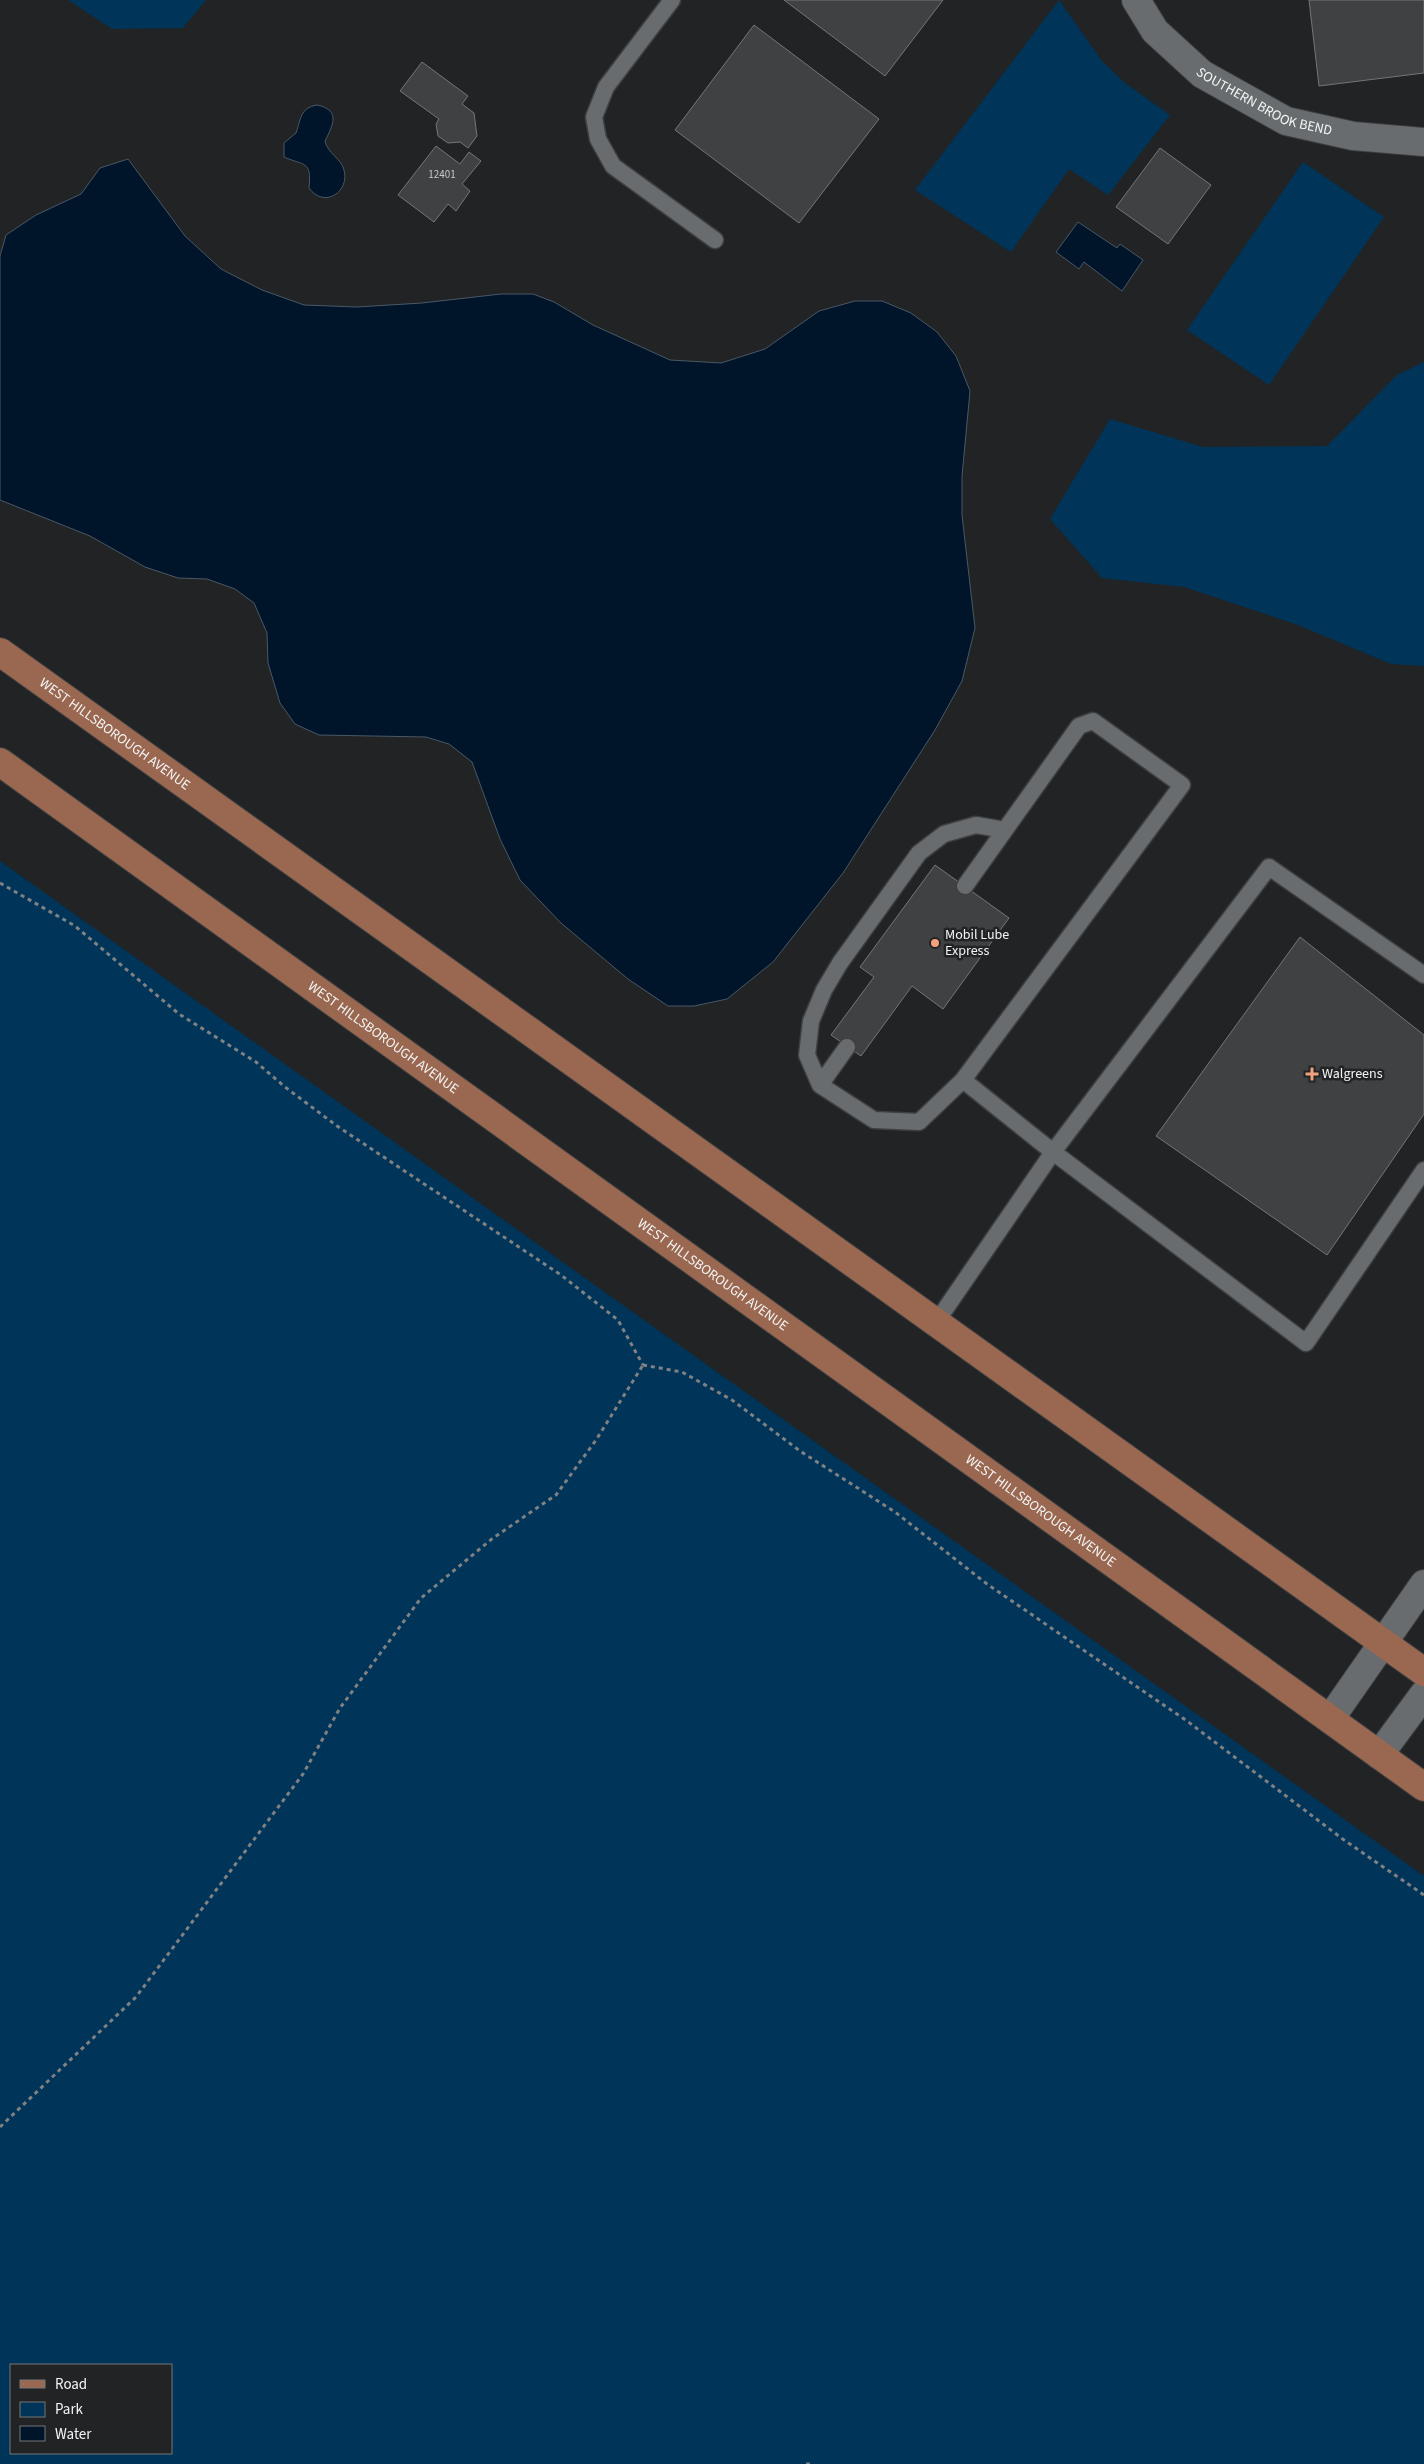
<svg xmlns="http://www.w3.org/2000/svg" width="1424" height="2464" viewBox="0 0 1424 2464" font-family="'Source Sans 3',sans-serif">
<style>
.green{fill:#003559;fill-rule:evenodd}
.water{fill:#001529;stroke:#495866}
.building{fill:#3f4143;stroke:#747678}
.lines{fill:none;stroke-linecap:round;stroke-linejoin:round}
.service-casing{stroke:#3d3f41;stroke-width:19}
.minor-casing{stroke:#3d3f41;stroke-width:30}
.tertiary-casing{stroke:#3d3f41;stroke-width:30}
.primary-casing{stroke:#3d3f41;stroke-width:30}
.path{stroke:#7f8183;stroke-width:3;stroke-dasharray:4 4;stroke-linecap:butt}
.service{stroke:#696c6e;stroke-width:16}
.minor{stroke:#696c6e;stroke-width:28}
.tertiary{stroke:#696c6e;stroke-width:28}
.primary{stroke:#9a6850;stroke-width:28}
.poi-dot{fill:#f1a17c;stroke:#212325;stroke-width:2}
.labels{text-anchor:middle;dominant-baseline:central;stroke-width:5;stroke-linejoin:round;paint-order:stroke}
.number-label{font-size:11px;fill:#c5c7c8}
.street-label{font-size:14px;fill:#f2f4f5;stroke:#212325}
.poi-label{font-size:14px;fill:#f2f4f5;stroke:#212325;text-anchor:start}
</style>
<rect width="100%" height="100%" fill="#212325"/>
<path class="green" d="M68,0h138l-23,28 -71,1z
M1059,0l43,61 23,22 45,32 -62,80 -39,-26 -58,83 -96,-62z
M1303,162l81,55 -115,168 -82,-55z
M1424,362v304l-33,-2 -93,-39 -114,-38 -82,-9 -52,-59 60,-100 93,28 124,-1 70,-71z
M0,861l1424,1015v588h-1424zM11,2365h160v88h-160z"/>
<path class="water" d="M317,105c24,5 16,20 8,36 3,13 16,17 19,29 6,22 -20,39 -35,18 3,-28 -5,-22 -25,-31v-14l12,-10c5,-14 4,-25 21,-28z
M128,159l57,77 36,33 41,21 42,15 53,2 65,-4 79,-9h32l21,8 39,23 77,35 51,3 44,-14 54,-38 36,-10h27l29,12 26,19 19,24 14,35 -8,85v39l13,113 -13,53 -27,49 -92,143 -70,89 -46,37 -33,7h-26l-40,-27 -67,-56 -41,-43 -20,-41 -28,-77 -23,-18 -23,-7 -107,-2 -24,-11 -15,-21 -12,-40 -1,-30 -13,-30 -19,-14 -28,-10 -29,-1 -33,-11 -55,-31 -90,-36v-244l6,-21 30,-20 45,-21 19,-26z
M1078,222l39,26 3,-4 23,16 -21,31 -38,-29 -5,7 -23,-17z"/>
<path class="building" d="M784,0h159l-58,76z
M1309,0h115v73l-105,13z
M754,25l125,94 -80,104 -124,-93z
M422,62l46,34 -6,8 12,9 3,23 -9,12 -8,-6 -12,1 -10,-7 -2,-12 3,-5 -39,-28z
M436,146l24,18 9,-12 12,9 -19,23 8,7 -14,20 -8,-7 -14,18 -36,-27z
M1160,148l51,37 -43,59 -52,-37z
M935,865l74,53 -66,91 -31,-23 -51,70 -30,-21 43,-58 -14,-10z
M1300,937l124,98v79l-97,141 -171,-119z"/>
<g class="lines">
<g class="service-casing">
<path id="service" d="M672,0l-66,87 -12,30 4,22 15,27 102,74
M965,886l114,-160 14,-5 89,64 -219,295 90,72 216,-285 155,108
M963,1080l-44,42 -45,-2 -54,-35 -13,-30 4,-34 13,-31 16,-27 79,-110 25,-19 32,-9 29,5
M820,1085l27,-38
M935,1324l118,-172 253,191 118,-173"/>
</g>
<g class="minor-casing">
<g id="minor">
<path id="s1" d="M1136,0l19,31 47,43 84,47 67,15 71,6"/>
</g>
</g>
<g class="tertiary-casing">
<path id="tertiary" d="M1330,1719l94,-135
M1379,1755l45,-61"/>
</g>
<g class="primary-casing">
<g id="primary">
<path id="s2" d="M0,652l1424,1020"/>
<path id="s3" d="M0,762l1424,1025"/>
</g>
</g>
<path class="path" d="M0,883l75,43 104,88 77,48 29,25 52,39 224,149 57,45 25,45
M643,1365l39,7 50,28 68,51 95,61 92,72 200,137 157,119 80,55
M0,2127l136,-130 167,-223 37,-66 81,-110 72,-60 63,-43 40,-55 47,-75
M806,2464h5"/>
<use href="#service" class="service"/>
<use href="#minor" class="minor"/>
<use href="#tertiary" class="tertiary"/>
<use href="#primary" class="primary"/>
</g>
<g class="poi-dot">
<circle cx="935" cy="943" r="5"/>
<path d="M1309.5 1066.5h5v5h5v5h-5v5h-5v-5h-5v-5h5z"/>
</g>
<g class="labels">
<g class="number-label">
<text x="442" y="174">12401</text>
</g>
<g class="street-label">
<text stroke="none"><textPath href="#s1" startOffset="169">SOUTHERN BROOK BEND</textPath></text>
<text stroke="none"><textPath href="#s2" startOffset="141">WEST HILLSBOROUGH AVENUE</textPath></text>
<text stroke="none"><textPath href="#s3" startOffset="472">WEST HILLSBOROUGH AVENUE</textPath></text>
<text stroke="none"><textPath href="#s3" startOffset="878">WEST HILLSBOROUGH AVENUE</textPath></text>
<text stroke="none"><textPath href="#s3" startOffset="1282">WEST HILLSBOROUGH AVENUE</textPath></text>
</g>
<g class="poi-label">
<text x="945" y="935">Mobil Lube<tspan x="945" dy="16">Express</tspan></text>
<text x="1322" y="1074">Walgreens</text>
</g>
</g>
<rect x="10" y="2364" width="162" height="90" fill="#212325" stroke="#757778"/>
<rect x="20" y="2380" width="25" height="8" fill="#9a6850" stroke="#757778"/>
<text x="55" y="2389" font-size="15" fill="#f2f4f5">Road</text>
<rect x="20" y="2402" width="25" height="15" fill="#003559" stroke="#757778"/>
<text x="55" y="2414" font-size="15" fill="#f2f4f5">Park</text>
<rect x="20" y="2426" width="25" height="15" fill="#001529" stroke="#757778"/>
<text x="55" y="2439" font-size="15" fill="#f2f4f5">Water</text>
</svg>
